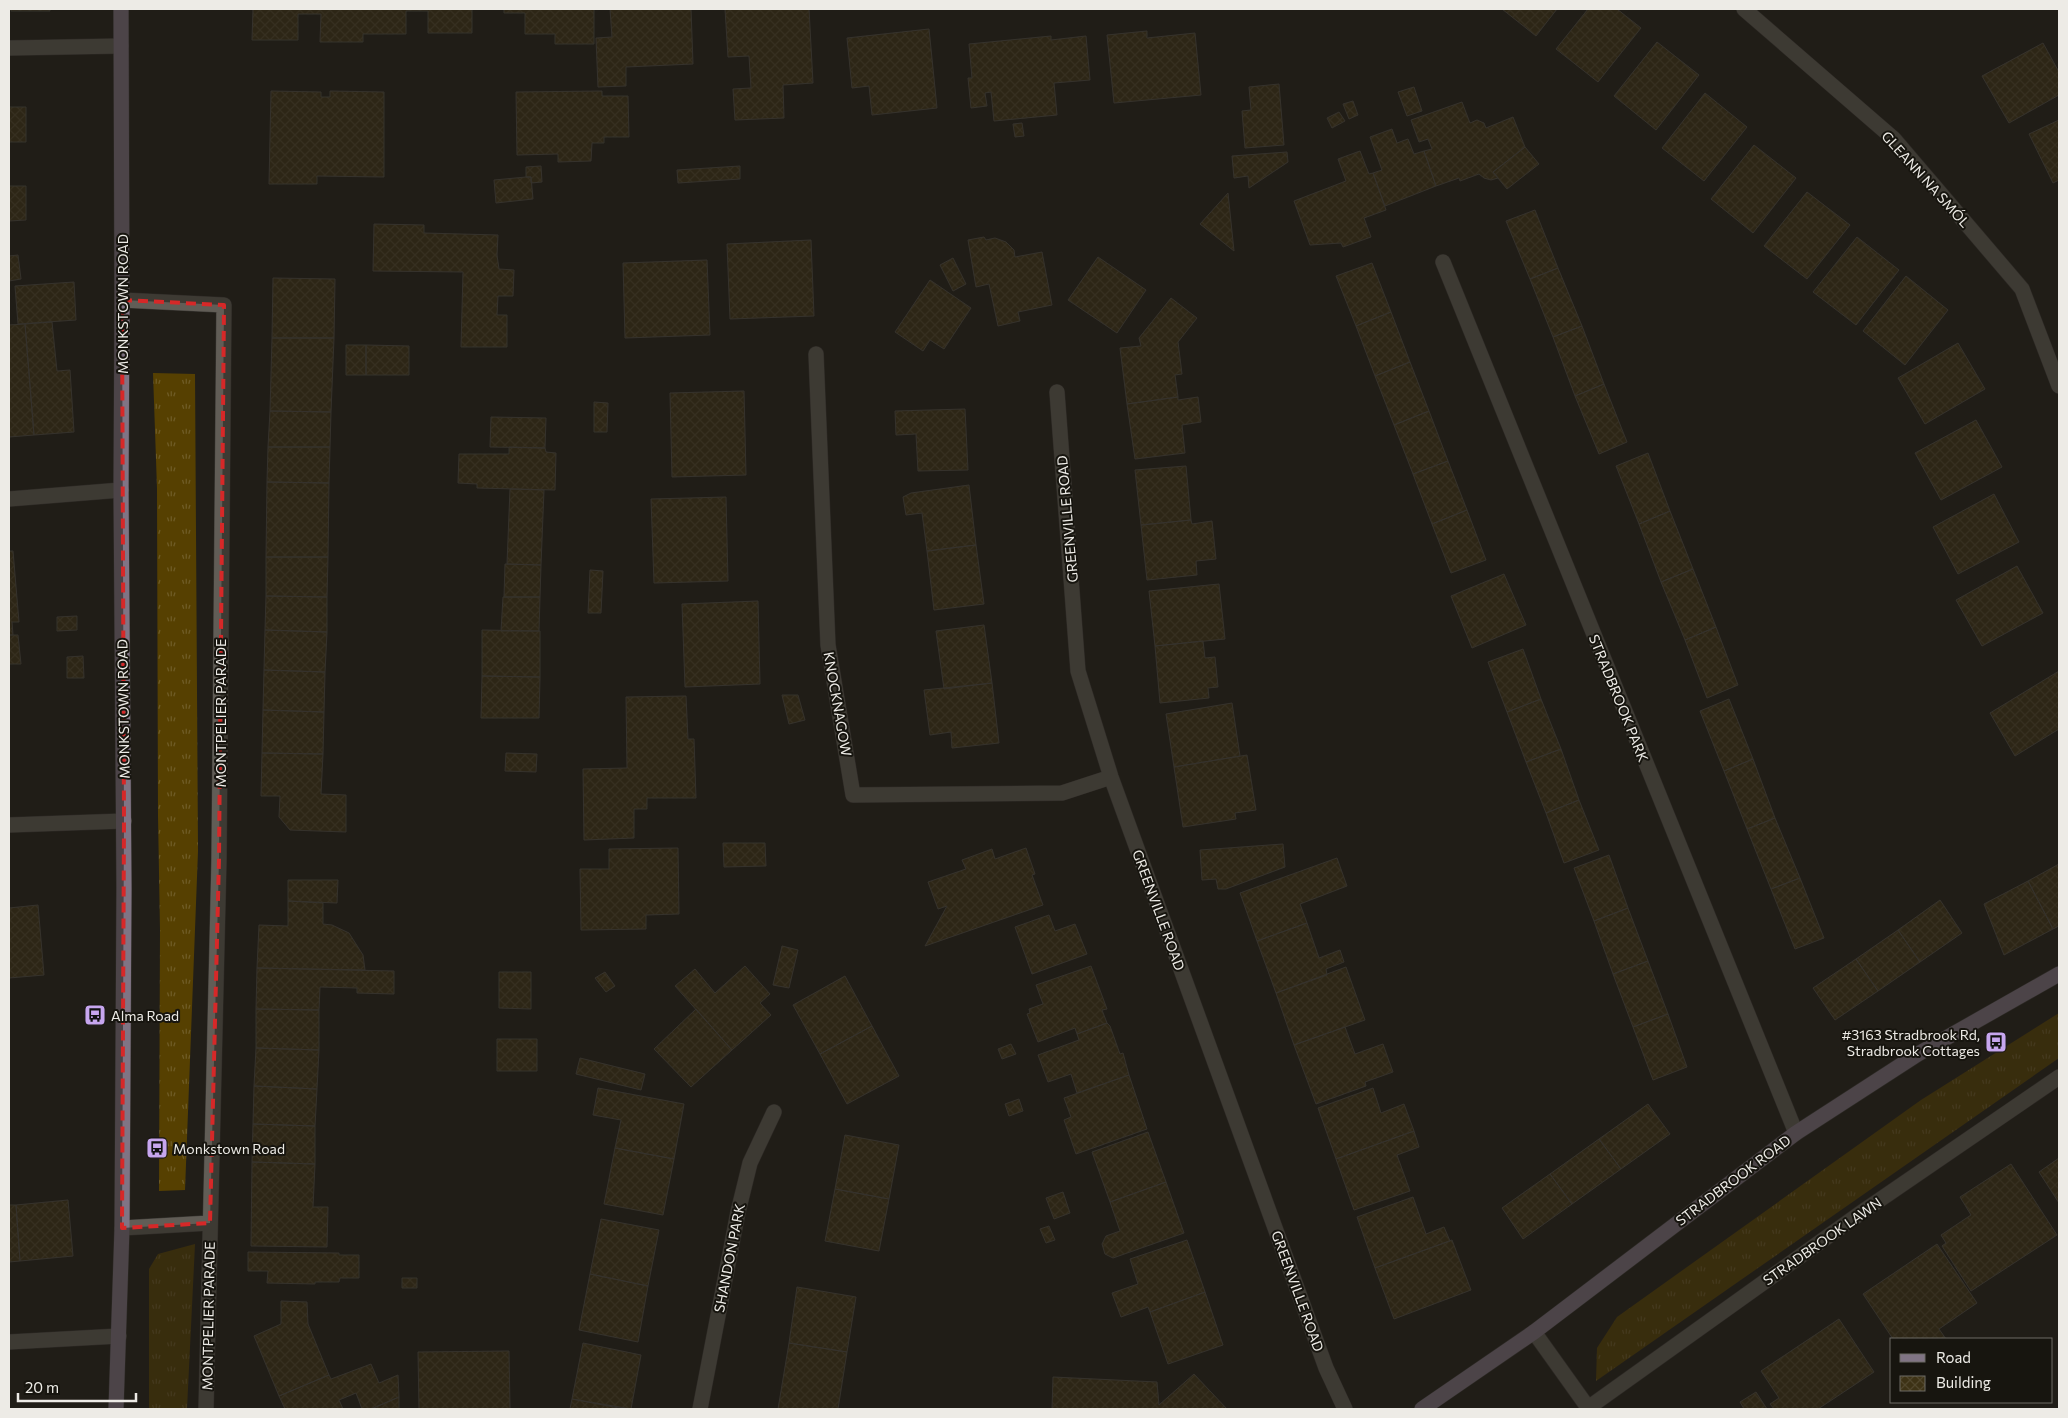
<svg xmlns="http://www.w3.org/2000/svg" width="2068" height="1418" viewBox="0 0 2068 1418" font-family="Commissioner,sans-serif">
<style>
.grass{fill:url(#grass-tufts)}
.building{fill:url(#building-cross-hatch);stroke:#4f4c45}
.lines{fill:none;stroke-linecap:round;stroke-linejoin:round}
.street-casing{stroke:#3c3a36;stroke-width:16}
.secondary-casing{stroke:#3c3a36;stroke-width:16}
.street{stroke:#615d56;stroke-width:15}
.secondary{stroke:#807484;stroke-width:15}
.marked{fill:none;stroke:#d62828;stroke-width:4;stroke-dasharray:10 6;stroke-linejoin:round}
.labels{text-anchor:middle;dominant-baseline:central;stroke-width:4;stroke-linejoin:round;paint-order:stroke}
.street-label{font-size:14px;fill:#edebe6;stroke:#17150f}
.poi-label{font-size:14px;fill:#edebe6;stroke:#17150f;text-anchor:start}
</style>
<defs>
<pattern id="grass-tufts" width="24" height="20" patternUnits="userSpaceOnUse" patternTransform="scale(1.25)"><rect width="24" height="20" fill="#564001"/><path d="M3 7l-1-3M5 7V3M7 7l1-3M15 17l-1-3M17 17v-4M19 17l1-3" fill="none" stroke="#6f5c26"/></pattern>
<pattern id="building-cross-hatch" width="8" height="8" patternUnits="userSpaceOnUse" patternTransform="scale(1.25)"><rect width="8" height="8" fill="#3d3215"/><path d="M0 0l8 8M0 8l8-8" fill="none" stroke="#50462c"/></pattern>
</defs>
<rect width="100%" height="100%" fill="#211e18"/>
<path class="grass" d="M153,373l42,1 3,477 -13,339 -26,1 1,-261 -2,-115 -1,-327z
M2059,1013v45l-463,323 1,-33 20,-31 304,-217z
M195,1244l-8,165h-38v-140l9,-15z"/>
<path class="building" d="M11,9h39v2h-39z
M253,9h219v24h-44v-22h-22v23h-43v8h-43l1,-28h-23v26h-46z
M504,9h90v35h-39v-10h-30v-21h-21z
M610,9h81l2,55 -67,3v19l-28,1 -2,-49 16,-1z
M725,9h84l4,74 -30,2 1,33 -49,2 -2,-31 18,-1 -2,-32 -21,1z
M1502,9h55l-21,27z
M1588,9h29l24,19 -43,54 -42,-33z
M929,29l8,79 -65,7 -3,-29 -17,2 -5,-50z
M1147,31v7l48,-5 6,62 -87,8 -7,-68z
M1051,36v4l35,-4 4,44 -36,3 3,32 -63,6 -3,-29 -6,1 2,13 -16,2 -3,-30h4l-3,-34z
M1657,42l42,33 -43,55 -42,-34z
M2043,43l16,29v23l-50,28 -27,-47z
M1279,84l5,61 -39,3 -3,-37 9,-1 -2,-23z
M1414,87l8,24 -15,5 -9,-24z
M271,91l50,1v5h9v-6l54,1v85l-67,-1v8h-48z
M602,91v5h26l1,41h-25v6h-12l-1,18 -33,1v-8l-41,1 -1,-63z
M1705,93l42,34 -43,54 -42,-33z
M1353,101l5,14 -9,4 -6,-15z
M1462,102l8,21 7,-3 7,3 2,5 27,-11 12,30 -32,25 5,6 -7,2 -7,-2 -5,-4 -19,7 -1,-3 -23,8 -12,-35 8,-2 -4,-10 -9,3 -8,-22z
M9,107h17v35h-17z
M1339,112l6,9 -13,7 -5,-10z
M2059,120v60l-6,3 -24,-49z
M1022,123l2,13 -9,1 -2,-13z
M1392,129l5,14 11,-4 6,15 10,-3 12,35 -51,20 -12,-33 9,-3 -12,-33z
M1754,145l42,33 -43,55 -42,-34z
M1525,147l14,17 -32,25 -14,-17z
M1360,151l9,23 4,-1 13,37 -22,8 7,19 -28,10 -2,-4 -31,2 -16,-44 52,-20 -8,-22z
M1287,152l1,10 -39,26 -1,-12 -14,2 -2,-22z
M541,166l1,16 -11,1v-6h-5v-10z
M740,166v13l-62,4 -1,-13z
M526,177h5l2,22 -37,4 -2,-23z
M9,186h17v34l-17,1z
M1807,192l43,33 -43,54 -43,-33z
M1228,193l6,58 -34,-27z
M1535,210l23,58 -28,11 -24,-58z
M374,224l50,1v8l74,2 -1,20 2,14 15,1 -1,26h-15l-1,19h10v32h-46l2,-75 -90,-1z
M984,237l2,3 9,-2 11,4 8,8 1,7 27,-5 10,53 -34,7 2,9 -22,5 -9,-42 -13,3 -8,-47z
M1857,237l42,33 -43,55 -43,-33z
M811,240l3,76 -84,3 -3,-75z
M18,255l3,24 -12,2v-25z
M1098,257l48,33 -29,43 -49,-33z
M953,258l13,26 -13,7 -13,-26z
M707,260l3,75 -85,3 -2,-75z
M1372,263l19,49 -35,14 -20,-50z
M1558,268l24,58 -29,11 -23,-58z
M1906,276l42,34 -43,55 -42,-34z
M273,278l62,1 -1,59h-62z
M930,280l41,28 -27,41 -14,-9 -7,11 -28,-19z
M74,282l2,38 -58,4 -3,-38z
M1171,298l26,20 -19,24 4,32 -7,1 3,22 -51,7 -7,-56 21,-2 -2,-8z
M1391,312l19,50 -35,14 -19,-50z
M52,322l5,49 13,-1 4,62 -40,3 -9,-111z
M25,324l9,111 -25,2v-112z
M1582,326l22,58 -29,12 -22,-59z
M272,338h62l-3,74 -61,-1z
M1958,343l27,46 -60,35 -27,-46z
M346,345h20v30h-20z
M366,345l43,1v29h-43z
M1410,362l19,49 -35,14 -19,-49z
M1604,384l23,58 -28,12 -24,-58z
M744,391l2,84 -74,2 -2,-84z
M1178,397v3l20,-3 3,25 -19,3 3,28 -50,6 -8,-55z
M594,402l14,1 -1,29h-13z
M965,409l3,61 -50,1 -2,-37 -20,1 -1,-24z
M270,411l61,1 -1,35h-62z
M1429,411l19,50 -35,13 -19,-49z
M491,417l55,1 -1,30 -55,-1z
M1976,420l26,47 -61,33 -26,-47z
M268,447h62l-1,36 -62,-1z
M509,447l36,1 1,4 10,1 -1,37 -78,-2v-4l-19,-1 1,-29h50z
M1648,453l22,58 -31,13 -23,-58z
M1448,461l19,49 -35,14 -19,-50z
M1186,466l5,54 -50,5 -6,-55z
M267,482l62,1 -1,74h-62z
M969,485l7,60 -49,6 -5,-38 -16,2 -3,-18 8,-4z
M510,489l34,1 -3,75 -34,-1z
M1994,494l25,48 -61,32 -25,-47z
M726,497l2,84 -74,2 -3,-84z
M1467,510l19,50 -35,13 -19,-49z
M1670,511l23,58 -32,13 -22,-58z
M1191,520l1,4 20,-3 4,38 -20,2 1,14 -50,5 -6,-55z
M976,545l8,59 -50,6 -7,-59z
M9,551h4l6,71h-7l1,13h-4z
M266,557h62l-1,40 -61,-1z
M505,564l36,1 -1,32h-36z
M2017,566l26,47 -61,33 -26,-46z
M1693,569l23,58 -31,13 -24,-58z
M590,570l13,1 -2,42h-13z
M1504,574l22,51 -54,23 -21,-52z
M1219,584l6,55 -70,7 -6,-55z
M266,596l61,1v35l-62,-2z
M503,597h37l-1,34h-38z
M758,601l2,83 -75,3 -3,-83z
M77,616v14l-20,1v-14z
M984,625l8,58 -48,6 -8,-58z
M1716,627l22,58 -31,13 -22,-58z
M265,630l62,2 -2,40 -61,-2z
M482,630l58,1v46l-58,-1z
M9,635h9l3,29h-12z
M1203,641l2,17 10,-1 3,30 -10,1 1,10 -49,5 -5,-57z
M1523,649l18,50 -34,13 -19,-50z
M83,656l1,22h-17v-21z
M264,670l61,2 -1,40 -61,-2z
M2059,671v58l-44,27 -25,-43z
M482,676l58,1 -1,41h-58z
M992,683l7,60 -47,5 -1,-16 -21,3 -6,-45z
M782,695h16l7,25 -16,4z
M686,696l2,43h6l2,59h-49v11h-13v29l-50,2 -1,-71 44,-1 -1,-71z
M1541,699l20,50 -35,13 -19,-50z
M1729,699l24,60 -29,12 -24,-60z
M1232,703l8,53 -66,11 -8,-53z
M263,710l61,2 -1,42 -61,-1z
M1561,749l18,51 -33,13 -20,-51z
M262,753l61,1 -2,40 25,1v37l-56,-2 -11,-13 1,-21h-19z
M506,753l31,1 -1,18 -31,-1z
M1247,755l9,55 -21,3 1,6 -53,8 -9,-60z
M1753,759l22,59 -28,11 -23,-58z
M1579,800l20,50 -35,13 -18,-50z
M1775,818l25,60 -29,11 -24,-60z
M723,843h42l1,23 -42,1z
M1283,844l2,23 -59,22h-8l-2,-10 -14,1 -2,-30z
M678,848l1,66 -33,1v14l-65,1 -1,-61h29v-20z
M1026,848l9,26 -3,1 11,30 -118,41 22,-40 -9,3 -10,-27 38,-13 -4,-9 30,-11 3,10z
M1609,855l19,53 -34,13 -20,-53z
M1337,858l10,28 -47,18 7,19 -50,18 -17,-48z
M2059,864v62l-6,3 -25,-48z
M1800,878l24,60 -29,11 -24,-60z
M288,880h50l-1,23 -49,-2z
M2028,881l25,48 -49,26 -20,-51z
M1940,900l22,33 -42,29 -22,-32z
M288,901l35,2v21l9,1 17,8 14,22 2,15 -108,-2 2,-43 29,1z
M38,905l6,70 -35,3v-70z
M1628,908l20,53 -35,13 -19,-53z
M1049,915l6,16 20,-7 12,30 -55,20 -17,-47z
M1307,923l12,35 21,-8 4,12 -18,7 1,6 -51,18 -19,-52z
M1898,930l22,32 -42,29 -22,-32z
M782,946l16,4 -9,38 -16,-3z
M1856,959l22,32 -43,29 -22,-32z
M1648,961l20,53 -35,13 -20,-53z
M745,966l25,28 -10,9 11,12 -39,35 -57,-64 20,-17 20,24z
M1091,966l16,43 -5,1 5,13 -30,11 -2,-6 -37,14 -11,-28 3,-1 -1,-4 14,-5 -7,-19z
M1346,967l19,53 -71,25 -18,-52z
M257,968l137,3v23l-37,-1v-5l-37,-1 -1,23 -63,-1z
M499,972h32v37l-32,-1z
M605,972l10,14 -9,6 -11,-14z
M845,976l27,50 -52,28 -27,-49z
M256,1009l63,1v40l-63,-2z
M696,1009l36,41 -41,37 -37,-38z
M1668,1014l19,53 -34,13 -20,-53z
M1107,1023l3,3 10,28 3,-1 6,22 -52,18 -6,-19 -23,8 -10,-27 41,-15 -2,-6z
M872,1026l27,50 -52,28 -27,-50z
M1345,1027l10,27 28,-10 10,28 -28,10 1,4 -50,18 -22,-59z
M497,1039h40v32h-40z
M1011,1044l5,10 -14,5 -4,-10z
M256,1048l63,2 -2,39 -63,-3z
M580,1058l65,16 -4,16 -65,-16z
M1129,1075l18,54 -71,25 -12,-34 7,-3 -7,-19z
M254,1086l63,3 -2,37 -62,-2z
M598,1088l86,16 -10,55 -59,-11 6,-28 -28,-5z
M1373,1088l8,25 23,-9 10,27 -78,28 -18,-51z
M1019,1099l4,12 -14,5 -4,-12z
M1648,1104l22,30 -49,35 -22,-30z
M253,1124l62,2v38l-63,-2z
M1414,1131l5,16 -22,8 13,36 -56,19 -18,-51z
M1148,1132l18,50 -56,20 -18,-50z
M845,1135l54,10 -10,54 -54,-10z
M1599,1139l22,30 -49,35 -22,-30z
M615,1148l59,11 -11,56 -59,-11z
M2059,1158v45l-20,-31z
M252,1162l63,2 -2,43h15l-1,40 -76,-1z
M2011,1164l46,71 -86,56 -29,-45 4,-3 -5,-8 30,-20 -11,-18z
M1550,1174l22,30 -49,35 -21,-31z
M1166,1182l18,51 -71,25 -8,-4 -3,-10 4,-8 14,-5 -10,-29z
M835,1189l54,10 -10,52 -54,-10z
M1063,1192l7,21 -16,6 -8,-21z
M1413,1197l13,37 18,-7 6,14 -75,27 -18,-51z
M68,1200l5,56 -53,5 -4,-56z
M9,1205h7l4,56 -11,1z
M601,1219l58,11 -11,56 -58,-12z
M1049,1226l6,14 -9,3 -6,-14z
M1187,1240l18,52 -55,20 -2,-5 -27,10 -9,-24 26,-9 -8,-25z
M1452,1240l19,50 -77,29 -19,-51z
M1937,1244l40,59 -38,26 7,10h-53l-30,-45z
M248,1252l91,1v2h20v23h-19l-1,4h-24v2l-48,-1 1,-12h-20z
M590,1274l58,12 -10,56 -59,-12z
M402,1278h15v10h-15z
M797,1287l59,10 -9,55 -58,-9z
M1205,1292l18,53 -55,19 -18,-52z
M281,1301l26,1 1,22 21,51 -50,21 -25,-60 27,-12z
M1839,1319l35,53 -56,37h-44l-4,-5 9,-6 -18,-27z
M583,1343l58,12 -10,54 -59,-10z
M789,1343l58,9 -9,57h-60z
M509,1351l1,58h-91l-1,-57z
M371,1364l8,19 19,-8 1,22 -28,12h-9l-6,-16 -17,7 4,9h-58l-6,-13 50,-21 2,4z
M1194,1374l33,35h-175l1,-32 104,5 2,23z
M1756,1392l11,17h-23l-4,-7z
M399,1397v12h-28z
M572,1399l52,10h-54z"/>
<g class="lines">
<g class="street-casing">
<path id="street" d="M1744,9l150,130 128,150 37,97
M9,48l112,-2
M1443,262l353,871
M122,300l102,5 -5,554 -13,550
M816,354l12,291 25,150 209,-2 49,-16
M1057,392l21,279 33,106 215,591 19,41
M9,499l112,-9
M9,825l115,-4
M122,1228l88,-5
M1534,1332l55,77
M9,1342l110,-6
M1588,1408l274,-196 197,-135
M700,1409l38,-197 12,-49 24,-51"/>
</g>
<g class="secondary-casing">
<path id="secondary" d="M116,1409l6,-181 2,-340 -3,-398 1,-190 -1,-291
M1422,1409l112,-77 262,-199 122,-79 141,-80"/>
</g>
<use href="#street" class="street"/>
<use href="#secondary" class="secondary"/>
</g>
<path d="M0 0H2068V1418H0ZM122,300l102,5 -5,554 -9,364 -88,5 2,-407z" fill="#211e18" fill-opacity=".55" fill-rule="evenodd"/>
<path class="marked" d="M122,300l102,5 -5,554 -9,364 -88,5 2,-407z"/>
<defs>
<g id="bus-square" transform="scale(1.125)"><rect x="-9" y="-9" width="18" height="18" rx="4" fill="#c7a6ef" stroke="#17150f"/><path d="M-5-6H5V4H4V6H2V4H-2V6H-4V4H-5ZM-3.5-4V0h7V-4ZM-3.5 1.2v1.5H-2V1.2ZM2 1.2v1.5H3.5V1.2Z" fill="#111"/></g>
</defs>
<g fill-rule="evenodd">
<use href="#bus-square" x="95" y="1015"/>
<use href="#bus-square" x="1996" y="1042"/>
<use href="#bus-square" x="157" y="1148"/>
</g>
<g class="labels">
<g class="street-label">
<text transform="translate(1926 179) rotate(48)">GLEANN NA SMÓL</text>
<text transform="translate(122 304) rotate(-90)">MONKSTOWN ROAD</text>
<text transform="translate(1067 519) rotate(-95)">GREENVILLE ROAD</text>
<text transform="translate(1619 698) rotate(68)">STRADBROOK PARK</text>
<text transform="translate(838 704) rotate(80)">KNOCKNAGOW</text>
<text transform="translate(123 709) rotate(-91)">MONKSTOWN ROAD</text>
<text transform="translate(220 713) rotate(-90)">MONTPELIER PARADE</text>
<text transform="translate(1159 910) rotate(70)">GREENVILLE ROAD</text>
<text transform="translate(1733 1180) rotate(-37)">STRADBROOK ROAD</text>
<text transform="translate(1822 1241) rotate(-35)">STRADBROOK LAWN</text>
<text transform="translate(729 1258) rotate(-79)">SHANDON PARK</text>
<text transform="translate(1298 1291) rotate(70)">GREENVILLE ROAD</text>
<text transform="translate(208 1316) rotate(-89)">MONTPELIER PARADE</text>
</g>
<g class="poi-label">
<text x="111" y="1015">Alma Road</text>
<text x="1980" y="1034" text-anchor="end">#3163 Stradbrook Rd,<tspan x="1980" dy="16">Stradbrook Cottages</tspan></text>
<text x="173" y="1148">Monkstown Road</text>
</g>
</g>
<rect width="2068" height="1418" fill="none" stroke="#edebe6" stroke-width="20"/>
<rect x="1890" y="1338" width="162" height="65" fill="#17150f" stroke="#6d6b65"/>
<rect x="1900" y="1354" width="25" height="8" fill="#807484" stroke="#6d6b65"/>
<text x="1936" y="1363" font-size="15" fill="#edebe6">Road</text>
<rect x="1900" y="1376" width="25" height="15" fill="url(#building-cross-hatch)" stroke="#6d6b65"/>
<text x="1936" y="1388" font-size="15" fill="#edebe6">Building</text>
<path d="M18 1393v8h118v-8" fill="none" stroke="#edebe6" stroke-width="2.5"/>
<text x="25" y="1393" font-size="15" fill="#edebe6" stroke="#17150f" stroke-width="4" paint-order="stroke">20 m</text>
</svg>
